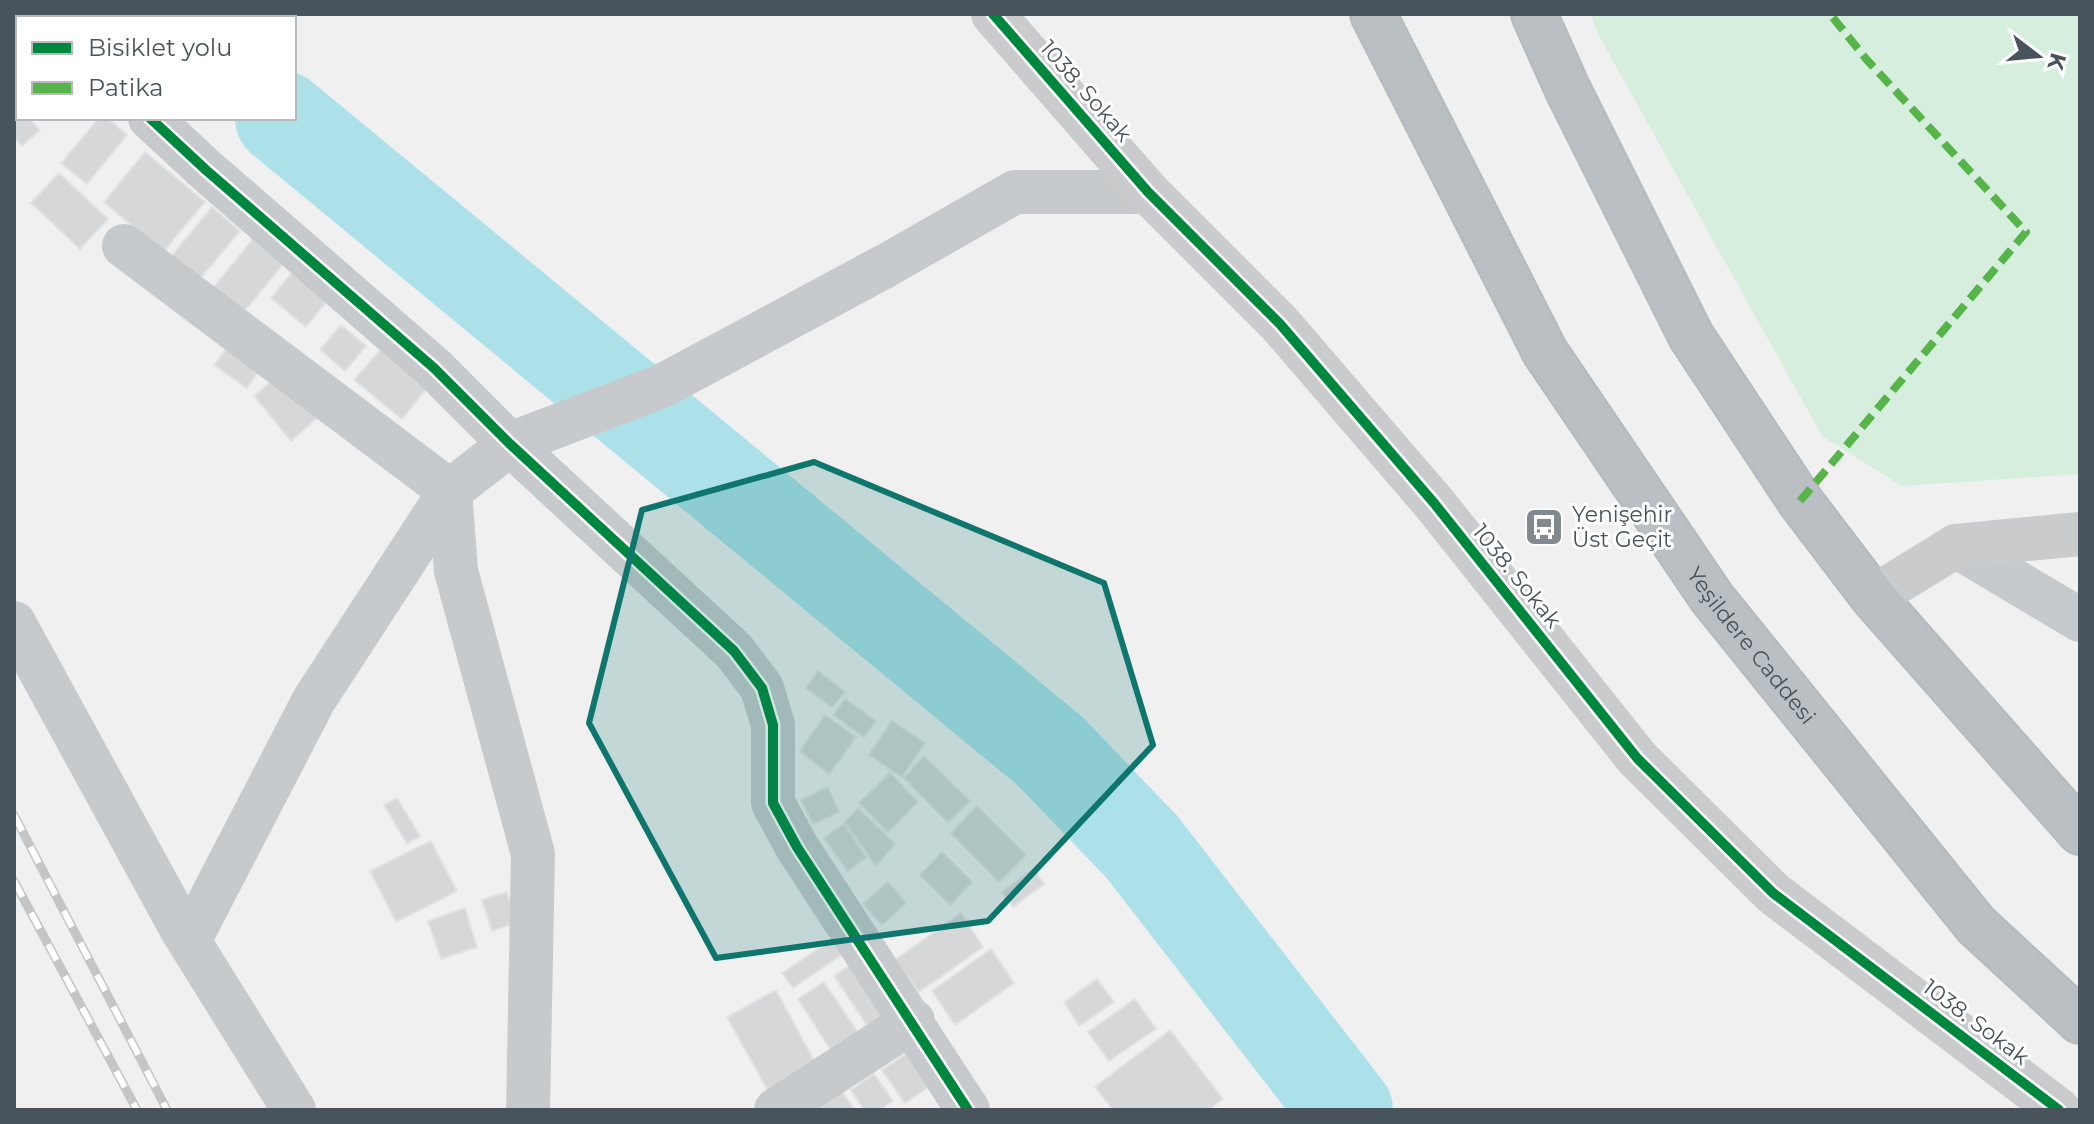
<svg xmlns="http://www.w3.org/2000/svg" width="2094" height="1124" viewBox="0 0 2094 1124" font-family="Montserrat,sans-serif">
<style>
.green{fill:#d6eedd}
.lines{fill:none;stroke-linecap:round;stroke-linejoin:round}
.river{stroke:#ade1e9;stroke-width:94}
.building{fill:#d6d7d8;stroke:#e1e2e3;stroke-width:2}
.highway-casing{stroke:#b5babe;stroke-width:48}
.street{stroke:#c7cacc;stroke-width:44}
.secondary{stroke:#c9cbcd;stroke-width:44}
.highway{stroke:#babfc3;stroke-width:44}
.rail-casing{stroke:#c3c5c6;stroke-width:9}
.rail{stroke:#fff;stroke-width:6;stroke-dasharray:18;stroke-linecap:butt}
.quiet{stroke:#57b448;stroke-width:8;stroke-dasharray:16 8;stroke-linecap:butt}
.cycleway-casing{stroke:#fff;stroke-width:15}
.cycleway{stroke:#00873e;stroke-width:10}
.marked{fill:#0f766e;fill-opacity:0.2;stroke:#0f766e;stroke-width:6;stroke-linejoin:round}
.labels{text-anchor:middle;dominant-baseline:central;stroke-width:6;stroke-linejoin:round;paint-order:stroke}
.street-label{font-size:22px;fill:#48535b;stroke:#fff}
.poi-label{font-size:22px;fill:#48535b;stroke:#fff;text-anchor:start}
</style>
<rect width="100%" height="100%" fill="#f0f0f0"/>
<path class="green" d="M1591,14h489v460l-178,12 -80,-50 -224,-402z"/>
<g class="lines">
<path class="river" d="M156,14l4,4
M282,118l768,633 92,96 204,263"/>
</g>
<path class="building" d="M17,106l1,12h10l12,12 -18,16 -8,-9v-28z
M99,118h8l20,17 -40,49 -26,-21z
M145,152l60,50 -42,50 -59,-50z
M59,173l49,46 -28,30 -49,-46z
M212,207l28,24 -47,56 -28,-23z
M253,239l30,25 -48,59 -30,-25z
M294,270l35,29 -23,28 -35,-29z
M341,325l25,21 -21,25 -25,-21z
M231,343l32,22 -16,23 -33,-23z
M383,347l46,38 -27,34 -48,-39z
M281,373l49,33 -39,35 -37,-45z
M818,671l27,21 -13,15 -26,-19z
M845,699l31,22 -12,16 -30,-22z
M825,715l31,22 -27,37 -29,-23z
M892,721l33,22 -23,34 -33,-22z
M924,756l46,45 -22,21 -44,-44z
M890,773l28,29 -30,30 -29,-29z
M828,787l11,25 -26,12 -12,-24z
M397,798l23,38 -13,8 -23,-39z
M977,806l49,49 -27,27 -48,-49z
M858,808l37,36 -19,22 -31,-44z
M844,824l22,33 -18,14 -24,-33z
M431,841l26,50 -61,31 -26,-51z
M942,852l30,30 -22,23 -30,-30z
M1034,869l10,15 -31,23 -11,-15z
M888,882l18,21 -24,22 -19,-21z
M507,892l10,31 -25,8 -10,-31z
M465,908l12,39 -36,12 -13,-38z
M961,913l22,34 -64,45 -24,-32z
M838,936l9,15 -54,37 -11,-15z
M991,949l23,34 -59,42 -23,-34z
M856,961l36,54 -22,15 -36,-54z
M1097,979l17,23 -35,24 -15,-24z
M824,982l37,55 -27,18 -36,-56z
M776,990l40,74 -48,27 -41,-74z
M1135,999l21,30 -47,32 -21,-29z
M1170,1030l53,69 -14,11h-96l-18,-23z
M910,1051l23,33 -28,19 -23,-33z
M874,1074l19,27 -13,9h-16l-13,-20z
M838,1086l17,24h-35l-5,-8z"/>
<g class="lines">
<g class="highway-casing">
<g id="highway">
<path id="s1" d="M1373,14l172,338 167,246 264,327 104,96"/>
<path d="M1534,14l33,74 124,248 109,165 73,96 207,235"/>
</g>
</g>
<path class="street" d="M38,14l5,4
M150,118l56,52 228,198 76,76 224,207 28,37 11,37v78l24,44 171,263
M124,246l326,245 6,80 77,283 -5,256
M1956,546l124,74
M14,623l168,307 112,180
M189,941l125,-241 136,-209 60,-47 152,-58 225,-121 128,-73h133
M776,1110l137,-89"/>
<path class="secondary" d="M993,14l155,178 132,132 154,179 203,255 136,135 286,217
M1873,597l83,-51 124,-12"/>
<use href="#highway" class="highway"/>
<g class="rail-casing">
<path id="rail" d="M14,815l153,295
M14,881l123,229"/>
</g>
<use href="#rail" class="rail"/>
<path class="quiet" d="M1800,501l226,-269 -159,-172 -37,-46"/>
<g class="cycleway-casing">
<path id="cycleway" d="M993,14l155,178 132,132 154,179 203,255 136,135 286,217
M150,118l56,52 228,198 76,76 224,207 28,37 11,37v78l24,44 171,263"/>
</g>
<use href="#cycleway" class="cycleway"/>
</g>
<path class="marked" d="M814,462l290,121 49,162 -165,176 -272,37 -127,-235 53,-213z"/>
<defs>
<g id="bus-square" transform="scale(2)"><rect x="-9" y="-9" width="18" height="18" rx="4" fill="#838a8f" stroke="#fff"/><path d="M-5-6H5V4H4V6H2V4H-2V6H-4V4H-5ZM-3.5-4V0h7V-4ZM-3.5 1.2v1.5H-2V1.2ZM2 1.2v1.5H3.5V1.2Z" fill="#fff"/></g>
</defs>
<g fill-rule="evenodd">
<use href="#bus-square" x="1544" y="527"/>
</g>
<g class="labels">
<g class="street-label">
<text transform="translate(1086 91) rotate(49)">1038. Sokak</text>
<text transform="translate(1517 576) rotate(51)">1038. Sokak</text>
<text stroke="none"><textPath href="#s1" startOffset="738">Yeşildere Caddesi</textPath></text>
<text transform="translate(1976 1022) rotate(37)">1038. Sokak</text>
</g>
<g class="poi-label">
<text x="1572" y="514">Yenişehir<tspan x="1572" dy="25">Üst Geçit</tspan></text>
</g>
</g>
<rect width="2094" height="1124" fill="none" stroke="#48535b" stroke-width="32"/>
<rect x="16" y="16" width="280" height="104" fill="#ffffff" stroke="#b6babd" stroke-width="2"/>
<rect x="32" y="42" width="40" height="12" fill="#00873e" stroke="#b6babd" stroke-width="2"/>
<text x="88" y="56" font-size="24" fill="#48535b">Bisiklet yolu</text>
<rect x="32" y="82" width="40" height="12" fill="#57b448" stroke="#b6babd" stroke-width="2"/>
<text x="88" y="96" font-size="24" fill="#48535b">Patika</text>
<g transform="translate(2038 56) rotate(106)" stroke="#ffffff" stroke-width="6" paint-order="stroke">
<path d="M0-6L14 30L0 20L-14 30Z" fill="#48535b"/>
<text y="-12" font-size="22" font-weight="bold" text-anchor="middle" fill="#48535b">K</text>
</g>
</svg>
